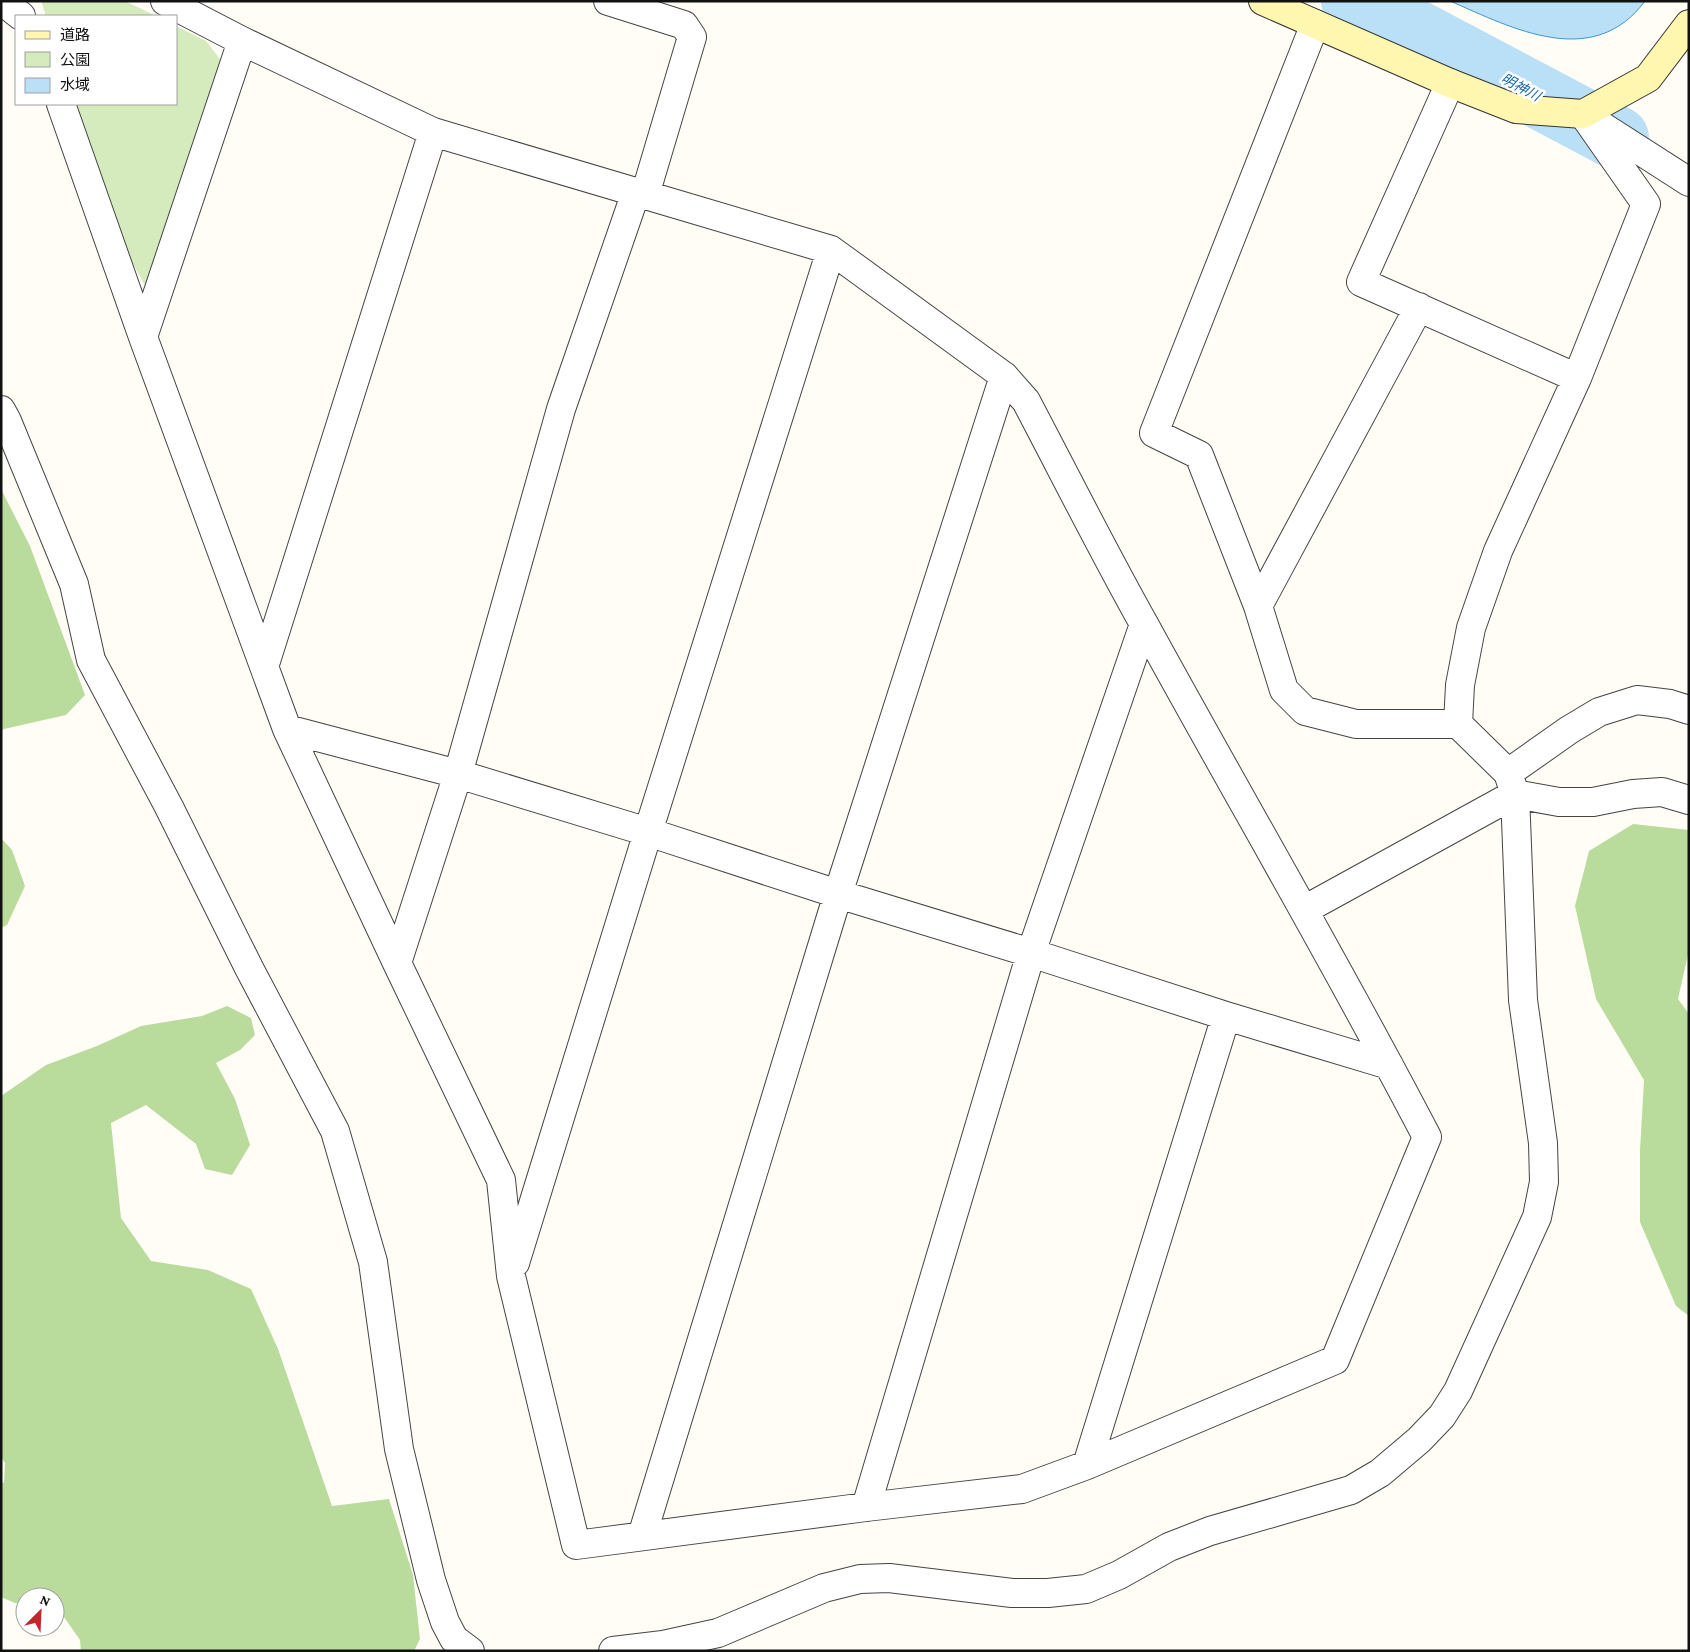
<svg xmlns="http://www.w3.org/2000/svg" width="1690" height="1652" viewBox="0 0 1690 1652" font-family="'Crimson Pro','Noto Sans JP',serif">
<style>
.green{fill:#d5ebbd}
.forest{fill:#b9dc9c}
.water{fill:#b9e0f7;stroke:#3f96cf}
.lines{fill:none;stroke-linecap:round;stroke-linejoin:round}
.river{stroke:#b9e0f7;stroke-width:64}
.street-casing{stroke:#444;stroke-width:30}
.secondary-casing{stroke:#333;stroke-width:30}
.street{stroke:#fff;stroke-width:28}
.secondary{stroke:#fff6b0;stroke-width:28}
.labels{text-anchor:middle;dominant-baseline:central;stroke-width:5;stroke-linejoin:round;paint-order:stroke}
.water-label{font-size:14px;font-style:italic;fill:#1768a6;stroke:#fff}
</style>
<rect width="100%" height="100%" fill="#fffdf5"/>
<path class="green" d="M41,1h84l31,15h-110z
M176,26l30,15 17,22 -68,213 -11,8 -26,-48 -43,-132h101z"/>
<path class="forest" d="M1,489l29,57 55,149 -19,20 -62,14 -3,2z
M1633,824l56,6v120l-11,49 11,15v302l-13,-10 -36,-84v-71l4,-71 -48,-81 -21,-93 14,-55z
M1,838l11,12 13,36 -18,39 -6,3z
M227,1006l24,12 4,17 -15,15 -24,13 19,36 15,46 -18,30 -27,-6 -9,-25 -50,-39 -35,18 10,95 30,43 57,9 43,19 27,60 54,157 57,-7 24,76 7,64 -6,12h-333l-1,-11 -25,-36v-7h-30v6h-10l-14,-6v-112l3,-3 1,-19 -4,-6v-361l45,-31 51,-19 44,-20 61,-10z"/>
<path class="water" d="M1450,1h195c-52,70 -133,27 -195,0z"/>
<g class="lines">
<path class="river" d="M1353,1l54,26 210,111"/>
<g class="street-casing">
<path id="street" d="M2,1l19,15
M608,1l76,24 8,12 -47,158
M1315,24l-161,409 45,22 59,151 26,84 21,21 51,13h102
M1450,83l-89,199 216,96
M61,104l82,233 144,392 110,234 104,217 10,96 65,269 290,-38 156,-18 65,-24 248,-105 92,-223c-90,-173 -189,-341 -283,-513 -41,-73 -79,-149 -118,-223l-22,-25 -173,-126 -398,-118 -191,-91 -77,-40
M1594,121l95,61
M143,337l99,-296
M1,410l6,11 67,163 17,76 78,147 80,161 86,163 38,131 26,187 32,131 14,42 9,17 16,12
M1258,606l161,-299
M265,664l168,-532
M287,729l171,45 190,58 190,62 193,59 195,63 163,49
M1508,773l61,-43 30,-18 38,-12 33,4 19,6
M1304,910l211,-116 44,8h34l40,-8 29,-2 27,8
M397,963l61,-189 103,-365 75,-217
M515,1263l133,-431 183,-582
M1087,1465l139,-449
M866,1507l165,-554 113,-329
M642,1536l196,-642 166,-518
M613,1651l50,-6 55,-12 106,-45 36,-9 29,-1 123,15h36l38,-4 33,-14 50,-28 41,-16 141,-41 29,-17 39,-33 23,-24 16,-25 79,-174 7,-35 -1,-39 -20,-143 -8,-206 -7,-21 -50,-49 2,-39 11,-57 27,-77 79,-173 69,-174 -63,-90"/>
</g>
<g class="secondary-casing">
<path id="secondary" d="M1263,1l187,82 66,26 67,5 65,-36 41,-54"/>
</g>
<use href="#street" class="street"/>
<use href="#secondary" class="secondary"/>
</g>
<g class="labels">
<g class="water-label">
<text transform="translate(1521 87) rotate(28)">明神川</text>
</g>
</g>
<rect width="1690" height="1652" fill="none" stroke="#111111" stroke-width="5"/>
<rect x="15" y="15" width="162" height="90" fill="#ffffff" stroke="#a0a0a0"/>
<rect x="25" y="31" width="25" height="8" fill="#fff6b0" stroke="#a0a0a0"/>
<text x="60" y="40" font-size="15" fill="#111111">道路</text>
<rect x="25" y="52" width="25" height="15" fill="#d5ebbd" stroke="#a0a0a0"/>
<text x="60" y="65" font-size="15" fill="#111111">公園</text>
<rect x="25" y="78" width="25" height="15" fill="#b9e0f7" stroke="#a0a0a0"/>
<text x="60" y="90" font-size="15" fill="#111111">水域</text>
<g transform="translate(40 1612) rotate(24)"><circle r="24" fill="#ffffff" stroke="#a0a0a0"/>
<path d="M0-4L9 19L0 12L-9 19Z" fill="#c4262e"/>
<text y="-8" font-size="14" font-weight="bold" text-anchor="middle" fill="#111111">N</text>
</g>
</svg>
